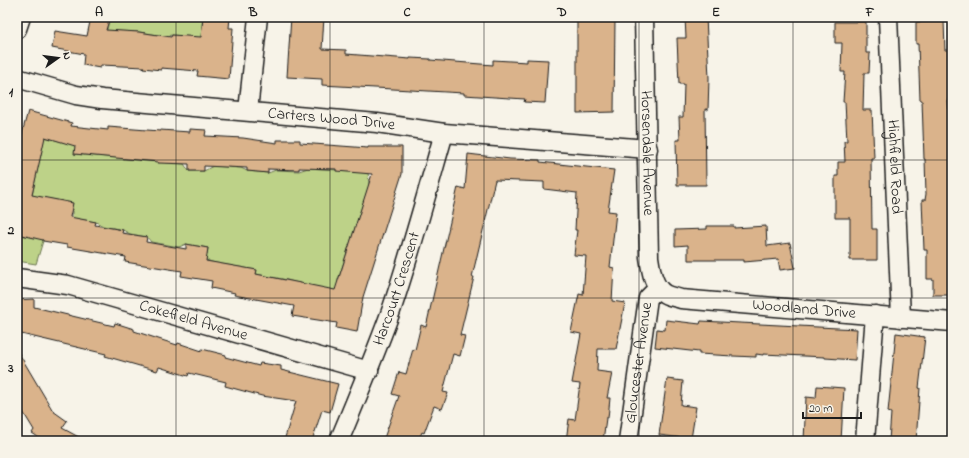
<svg xmlns="http://www.w3.org/2000/svg" width="969" height="458" viewBox="0 0 969 458" font-family="'Indie Flower',sans-serif">
<style>
.green{fill:#bdd288;stroke:#6c7752}
.building{fill:#dab38b;stroke:#1c1c1c;fill-rule:evenodd}
.lines{fill:none;stroke-linecap:round;stroke-linejoin:round}
.minor-casing{stroke:#1c1c1c;stroke-width:21}
.minor{stroke:#f7f3e8;stroke-width:18}
.grid{fill:none;stroke:#1c1c1c;stroke-width:1;stroke-opacity:0.55}
.labels{text-anchor:middle;dominant-baseline:central;stroke-width:3.5;stroke-linejoin:round;paint-order:stroke}
.street-label{font-size:16px;fill:#1c1c1c;stroke:#f7f3e8}
.neatline{fill:none;stroke:#1c1c1c;stroke-width:1.5}
.grid-label{font-size:13px;text-anchor:middle;font-weight:bold;fill:#1c1c1c}
</style>
<rect width="100%" height="100%" fill="#f7f3e8"/>
<filter id="ink" filterUnits="userSpaceOnUse"><feTurbulence type="fractalNoise" baseFrequency=".025" numOctaves="2"/><feDisplacementMap in="SourceGraphic" scale="8" xChannelSelector="R" yChannelSelector="G"/><feConvolveMatrix kernelMatrix="1 2 1 2 8 2 1 2 1" color-interpolation-filters="sRGB"/></filter>
<g filter="url(#ink)">
<path class="green" d="M110,17h93l-2,21 -29,-3 -7,1 -26,-4 -27,-1 -6,2z
M44,137l23,6h9l-1,11 109,10 5,7h15l9,-5 28,2 6,3 21,2 8,-3 23,1 9,-3 60,4 1,13 -31,95 1,30 -41,-27 -11,-3 -31,-6v-4l-41,-7 -9,-3 2,-12 -22,-4 -7,3 -28,-5 -4,-5 -17,-3 -7,-4 -20,-4 -7,-4 -24,-4v-15l-22,-4 -7,42 -7,23 -19,-3v-27l7,1z"/>
<path class="building" d="M91,17h19l-4,13 33,2 32,5 1,-2 29,2 2,-20h27l-1,11h4l-4,51 -32,-3 1,-5 -37,-3v2l-18,-2 1,-1 -43,-2 -1,3 -17,-3 1,-11 -32,-6 3,-17 32,5z
M291,17h33l-2,32 24,1v4l64,5v-1l20,1v1l63,5v-5l34,2v-3l21,1 -3,43 -21,-1 1,-3 -61,-4v-2l-142,-8v-6l-35,-2z
M685,17h21l3,61 -1,32 -3,-1 1,76h-29l-1,-45h4l-1,-23h4l1,-33h-5l-2,-46h9z
M577,18h38l-1,94 -37,1z
M944,21l1,29h6l1,21h-3l2,28h-3l3,47h1v149h-19v-16h-6v-29h-3l-2,-50h3l1,-6 -1,-35h-1l-2,-59h-2l-2,-56h-2v-22z
M835,22h31v31h4l-1,20h-5l-1,37h9l2,48h-3l1,71h5v31h-27v-42h-15v-42h3v-14h7l-1,-21h3l-2,-39h-2l2,-30h-4l1,-29h-7z
M28,111l44,12 -1,3 37,4v-3l52,4v-1l30,2v-3l16,1 -1,6 38,2 34,5v-3h23v3l68,5v-1h34v27l-39,123 -6,35 -21,-4 1,-5 -45,-7 2,-10 -60,-11 1,-2 -24,-5 1,-7 -31,-5 1,-5 -57,-9 1,-5 -59,-10v-2l-24,-4v-1l-26,-6v-98l4,1zM45,137l30,9 -1,8 84,8v1l31,1v7h15v-5l43,2v3l21,2v-4l31,1v-2l37,1v2l36,3 -37,116 -79,-16 1,-4 -51,-9 2,-13 -22,-4v5l-40,-7 1,-5 -25,-4 1,-3 -28,-5 1,-3 -26,-5 3,-14 -41,-8z
M468,154l42,5 30,1v2l74,8 -6,41 8,1 -6,55 4,1 -2,33 13,2 -9,46h-18l-1,22 15,2 -5,25h3l-2,20h-2l-3,23h-37l3,-22 6,1 5,-36 -8,-1 9,-49 -10,-2 8,-38 4,1 3,-39 -12,-1 3,-25h-2l2,-37 -33,-4v-7l-49,-2 -23,97h2l-14,58 5,1 -5,20 -7,-2 -10,38 5,1 -6,16 -8,-3 -10,27 -2,-1 -4,9h-35l16,-45 -7,-2 7,-22 7,2 7,-25 2,1 6,-25 5,2 32,-140 7,2z
M707,226h27v2l32,-2 1,20 23,-3 5,25 -15,2 -2,-11 -34,3v-2h-56v-15l-13,1v-16l32,-1z
M34,299v8l80,19 1,-3 19,6v2l43,14 1,-2 24,8v-2l24,6 -1,2 34,9 1,-3 21,3v4l57,14 -8,28 -8,-2 -10,31h-28l12,-40 -34,-5 -37,-10 1,-4 -37,-9 -1,3 -29,-9 -2,4 -52,-15 1,-2 -89,-21v-33z
M666,320l34,4 1,-3 156,8 -2,31 -30,-2v-1l-62,-3v1l-7,-1v3l-23,-1 -34,-2v-2l-44,-5 2,-18 8,1z
M896,333l29,4 -6,51h1l-4,53h-27l2,-28 -3,-1z
M17,350l36,61 14,10 -5,7 24,13h-42l-12,-8 2,-3 -17,-28z
M667,379l16,2 -2,24 15,2 -5,32 -32,-4z
M817,386l27,2 -3,53h-37l2,-44 10,1z"/>
<g class="lines">
<g class="minor-casing">
<g id="minor">
<path id="s1" d="M644,17l5,240c2,13 4,30 16,37 5,3 11,3 16,5l271,23"/>
<path id="s2" d="M888,17l13,301"/>
<path d="M17,29l4,-12"/>
<path id="s3" d="M17,78l59,17 26,4 275,24 67,10 204,16"/>
<path d="M248,111l10,-94"/>
<path id="s4" d="M17,278l51,7 301,86"/>
<path id="s5" d="M339,441c18,-43 36,-86 52,-130 20,-59 36,-119 53,-178"/>
<path id="s6" d="M628,441l20,-143 10,-10"/>
<path d="M865,441l10,-126"/>
</g>
</g>
<use href="#minor" class="minor"/>
</g>
</g>
<path class="grid" d="M176,17v424M330,17v424M484,17v424M639,17v424M793,17v424M17,160h935M17,298h935"/>
<g class="labels">
<g class="street-label">
<text stroke="none"><textPath href="#s3" startOffset="318">Carters Wood Drive</textPath></text>
<text stroke="none"><textPath href="#s1" startOffset="136">Horsendale Avenue</textPath></text>
<text stroke="none"><textPath href="#s2" startOffset="150">Highfield Road</textPath></text>
<text stroke="none"><textPath href="#s5" startOffset="163">Harcourt Crescent</textPath></text>
<text stroke="none"><textPath href="#s1" startOffset="422">Woodland Drive</textPath></text>
<text stroke="none"><textPath href="#s4" startOffset="182">Cokefield Avenue</textPath></text>
<text stroke="none"><textPath href="#s6" startOffset="79">Gloucester Avenue</textPath></text>
</g>
</g>
<rect width="969" height="458" fill="none" stroke="#f7f3e8" stroke-width="44"/>
<g transform="translate(58 58) rotate(76)" stroke="#f7f3e8" stroke-width="3" paint-order="stroke">
<path d="M0-3L7 15L0 10L-7 15Z" fill="#1c1c1c"/>
<text y="-6" font-size="11" font-weight="bold" text-anchor="middle" fill="#1c1c1c">N</text>
</g>
<path d="M803 412v6h58v-6" fill="none" stroke="#1c1c1c" stroke-width="2"/>
<text x="809" y="412" font-size="12" fill="#1c1c1c" stroke="#f7f3e8" stroke-width="3" paint-order="stroke">20 m</text>
<rect x="22" y="22" width="925" height="414" class="neatline"/>
<g class="grid-label">
<text x="99" y="16">A</text>
<text x="253" y="16">B</text>
<text x="407" y="16">C</text>
<text x="562" y="16">D</text>
<text x="716" y="16">E</text>
<text x="870" y="16">F</text>
<text x="11" y="96">1</text>
<text x="11" y="234">2</text>
<text x="11" y="372">3</text>
</g>
</svg>
